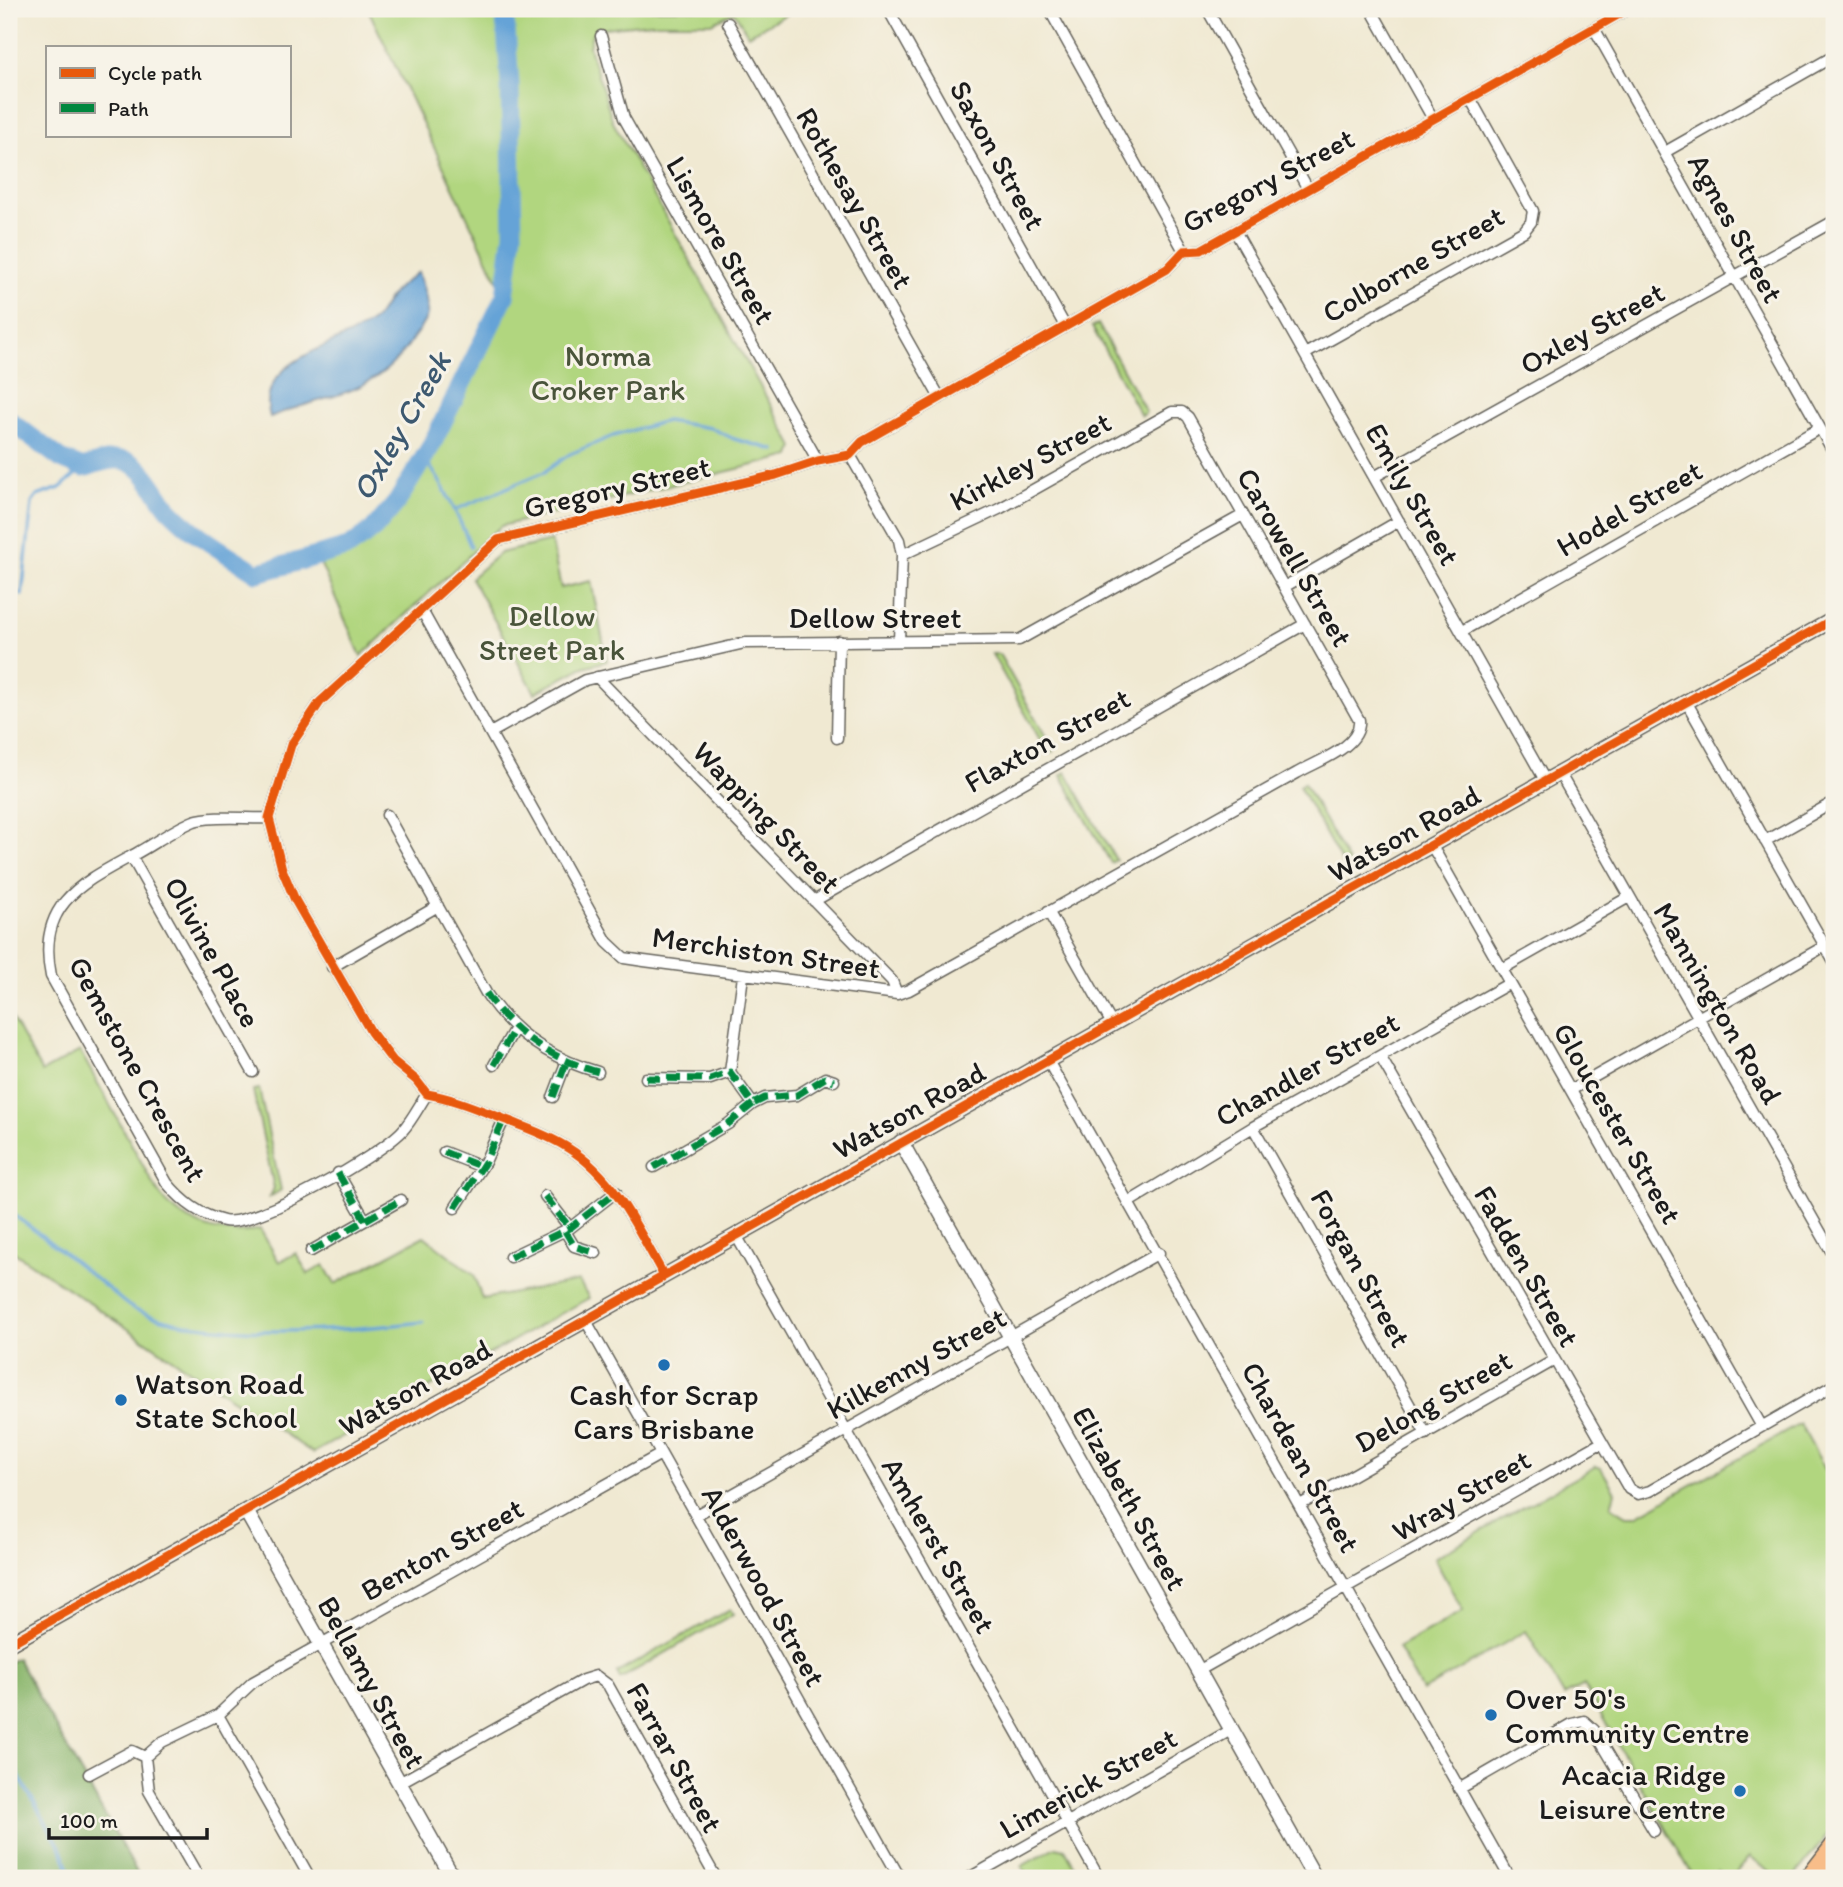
<svg xmlns="http://www.w3.org/2000/svg" width="1843" height="1887" viewBox="0 0 1843 1887" font-family="Itim,sans-serif">
<style>
.green{fill:#b1d67f;stroke:#66794e;stroke-width:2}
.forest{fill:#8cb76e;stroke:#546a45;stroke-width:2}
.water{fill:#65a3d7;stroke:#40607a;stroke-width:2}
.lines{fill:none;stroke-linecap:round;stroke-linejoin:round}
.stream{stroke:#65a3d7;stroke-width:3.5}
.river{stroke:#65a3d7;stroke-width:19}
.minor-casing{stroke:#66645c;stroke-width:13}
.tertiary-casing{stroke:#66645c;stroke-width:17}
.trunk-casing{stroke:#66645c;stroke-width:22}
.minor{stroke:#fff;stroke-width:10}
.tertiary{stroke:#fff;stroke-width:14}
.trunk{stroke:#f8bd89;stroke-width:19}
.quiet{stroke:#00873e;stroke-width:7;stroke-dasharray:14 7;stroke-linecap:butt}
.cycleway-casing{stroke:#f7f3e8;stroke-width:13}
.cycleway{stroke:#e8590c;stroke-width:9}
.poi-dot{fill:#1f6fb2;stroke:#f7f3e8;stroke-width:2.5}
.labels{text-anchor:middle;dominant-baseline:central;stroke-width:6;stroke-linejoin:round;paint-order:stroke}
.street-label{font-size:30px;fill:#1c1c1c;stroke:#f7f3e8}
.park-label{font-size:30px;fill:#49543a;stroke:#f7f3e8}
.poi-label{font-size:30px;fill:#1c1c1c;stroke:#f7f3e8;text-anchor:start}
.water-label{font-size:32px;font-style:italic;fill:#3d5970;stroke:#f7f3e8}
</style>
<rect width="100%" height="100%" fill="#f7f3e8"/>
<filter id="ink" filterUnits="userSpaceOnUse"><feTurbulence type="fractalNoise" baseFrequency=".0143" numOctaves="2"/><feDisplacementMap in="SourceGraphic" scale="14" xChannelSelector="R" yChannelSelector="G"/><feConvolveMatrix kernelMatrix="1 2 1 2 8 2 1 2 1" color-interpolation-filters="sRGB"/></filter>
<filter id="wash" filterUnits="userSpaceOnUse"><feTurbulence type="fractalNoise" baseFrequency=".00686" numOctaves="4" result="noise"/><feDisplacementMap in="SourceGraphic" scale="28" xChannelSelector="R" yChannelSelector="G"/><feGaussianBlur stdDeviation="1.57" result="paint"/><feColorMatrix in="noise" values="0 0 0 0 0 0 0 0 0 0 0 0 0 0 0 0 0 1.4 0 .05"/><feComposite in="paint" operator="in"/></filter>
<g filter="url(#wash)">
<rect width="100%" height="100%" fill="#f0e9d2"/>
<path class="green" d="M368,9h428l-48,26 -14,-23 -22,11h-61l-47,5 -12,6 -3,13 24,75 181,325 -3,9 -290,70 -140,130 -44,-100 32,-9 25,-18 23,-27 34,-56 74,-150z
M1098,324l48,88 -5,4 -49,-89z
M551,541l10,47 30,-7 16,80 -24,6 -48,26 -64,-115 29,-25z
M992,654h7l55,97 -6,3z
M1066,772l50,88 -5,3 -50,-88z
M1304,783l49,88 -5,3 -49,-88z
M9,1013l33,59 38,-21c19,35 39,70 58,105 9,16 18,37 32,50 24,22 59,32 90,23l19,33 17,-9 12,21 16,-9 11,19 89,-48 50,39 8,24 97,-18 10,17 -276,155 -304,-204z
M259,1089l22,101 -11,7 4,-9 -21,-98z
M1800,1424l34,61v341l-41,52h-17l-26,-22 -17,22h-6l-9,-7 -4,7h-20l-110,-193 -20,11 -38,-65 -104,60 -24,-43 65,-37 -29,-53 162,-92 5,2 14,24 -4,14 16,10h9z
M730,1609l3,5 -113,65 -3,-6z
M1056,1847l9,2 16,29h-53l-6,-12z"/>
<path class="forest" d="M17,1658l123,220h-131v-216z"/>
<path class="water" d="M418,272c4,13 11,29 9,43 -2,8 -9,16 -14,23 -36,59 -87,56 -143,79 -17,-59 73,-71 104,-97 7,-6 12,-19 19,-27 6,-8 17,-14 25,-21z"/>
<g class="lines">
<path class="stream" d="M424,458c20,26 34,58 47,89
M455,510l89,-38 26,-18 43,-18 53,-15 45,7 23,11 41,11
M22,595l10,-92 5,-7 23,-8 23,-20
M9,1212c33,22 62,47 93,72 12,8 21,20 34,26 69,31 212,21 287,12
M9,1759l54,93 9,26"/>
<path class="river" d="M9,420l52,39 22,9c13,-4 29,-11 43,-7 20,6 30,33 43,48 26,27 57,44 88,64l92,-26 25,-18 23,-27 34,-56 74,-150 8,-63 -3,-148 -4,-57 -4,-19"/>
</g>
</g>
<g filter="url(#ink)">
<g class="lines">
<g class="minor-casing">
<path id="minor" d="M888,9l177,317
M1049,9l135,242
M1207,9l101,180
M1371,9l62,110
M728,23l212,375
M1594,28l240,425
M601,36l23,82 194,343
M1665,152l169,-96
M1235,231l311,551
M1305,354l219,-123 7,-9 2,-11 -63,-113
M850,455l49,85 3,15 -3,86
M1374,477l460,-256
M1284,587l115,-66
M421,609l186,333 17,16 20,3 253,33 12,-4 388,-217c20,-12 65,-26 62,-53l-171,-303 -6,-5h-10l-173,97 -97,46
M1462,631l358,-203
M597,677l295,304 5,13
M1687,703l147,259
M492,732l93,-52 160,-37 274,-3 224,-125
M837,738l2,-97
M1560,774l274,482
M387,815l99,178c27,41 66,66 112,79
M269,818c-20,1 -58,-3 -75,3 -20,8 -39,22 -57,32 -55,30 -101,50 -86,123l116,207c15,18 32,32 57,38 30,7 158,-67 179,-91 9,-10 16,-24 24,-36
M1765,841l69,-39
M1432,846l329,579
M131,856l122,216
M814,901l491,-277
M1048,911l64,113
M332,967l106,-61
M1502,969l127,-72
M1380,1056l249,433 9,5 12,-3 184,-106
M1048,1061l462,817
M494,1065l21,-37
M730,1072l23,32 12,-6 32,-3 28,-17 9,3
M730,1072l13,-96
M646,1078l64,1 20,-7
M1571,1090l254,-144
M553,1097l13,-34
M1253,1127l173,307
M444,1152l38,15
M654,1167l74,-43 25,-20
M338,1173l27,47
M545,1196l25,32
M1129,1202l124,-75 257,-144
M455,1208l30,-46 19,-43
M565,1231l9,15 22,7
M736,1235l363,643
M311,1251l90,-51
M510,1257l60,-29 46,-36
M664,1276c-26,-47 -49,-99 -96,-128 -18,-12 -39,-19 -59,-27 -27,-10 -53,-22 -82,-27l-11,-14 -23,-19 -22,-29 -76,-132 -13,-31 -13,-51 22,-73 29,-43 178,-162 278,-65 42,-14 32,-6 12,-13 305,-173 17,-18 17,-1 427,-241
M585,1319l315,559
M1300,1505l253,-144
M696,1515l463,-262
M1198,1671l403,-228
M218,1715l92,163
M145,1757l17,-15 56,-27 35,-33 408,-228
M145,1757l4,34 50,87
M89,1774l43,-23 13,6
M399,1783l184,-103 13,-4 12,9 108,193
M1459,1789l113,-65 12,-3 10,9 60,101
M969,1878l262,-148"/>
</g>
<g class="tertiary-casing">
<path id="tertiary" d="M901,1142l414,736
M246,1511l207,367
M9,1644l1825,-1025"/>
</g>
<g class="trunk-casing">
<path id="trunk" d="M1810,1878l24,-31"/>
</g>
<use href="#minor" class="minor"/>
<use href="#tertiary" class="tertiary"/>
<use href="#trunk" class="trunk"/>
<path class="quiet" d="M486,993c27,41 66,66 112,79
M494,1065l21,-37
M646,1078l64,1 20,-7 23,32 12,-6 32,-3 28,-17 9,3
M553,1097l13,-34
M444,1152l38,15
M654,1167l74,-43 25,-20
M338,1173l27,47
M545,1196l25,32
M455,1208l30,-46 19,-43
M565,1231l9,15 22,7
M311,1251l90,-51
M510,1257l60,-29 46,-36"/>
<g class="cycleway-casing">
<path id="cycleway" d="M664,1276c-26,-47 -49,-99 -96,-128 -18,-12 -39,-19 -59,-27 -27,-10 -53,-22 -82,-27l-11,-14 -23,-19 -22,-29 -76,-132 -13,-31 -13,-51 22,-73 29,-43 178,-162 278,-65 42,-14 32,-6 12,-13 305,-173 17,-18 17,-1 427,-241
M9,1644l1825,-1025"/>
</g>
<use href="#cycleway" class="cycleway"/>
</g>
</g>
<g class="poi-dot">
<circle cx="664" cy="1365" r="7"/>
<circle cx="121" cy="1400" r="7"/>
<circle cx="1491" cy="1715" r="7"/>
<circle cx="1740" cy="1791" r="7"/>
</g>
<g class="labels">
<g class="street-label">
<text transform="translate(998 155) rotate(61)">Saxon Street</text>
<text transform="translate(1268 180) rotate(-28)">Gregory Street</text>
<text transform="translate(855 198) rotate(60)">Rothesay Street</text>
<text transform="translate(1736 228) rotate(61)">Agnes Street</text>
<text transform="translate(721 240) rotate(60)">Lismore Street</text>
<text transform="translate(1413 264) rotate(-30)">Colborne Street</text>
<text transform="translate(1592 328) rotate(-29)">Oxley Street</text>
<text transform="translate(1030 461) rotate(-28)">Kirkley Street</text>
<text transform="translate(617 487) rotate(-13)">Gregory Street</text>
<text transform="translate(1413 494) rotate(60)">Emily Street</text>
<text transform="translate(1629 508) rotate(-30)">Hodel Street</text>
<text transform="translate(1295 557) rotate(60)">Carowell Street</text>
<text x="875" y="617">Dellow Street</text>
<text transform="translate(1047 740) rotate(-29)">Flaxton Street</text>
<text transform="translate(767 817) rotate(46)">Wapping Street</text>
<text transform="translate(1404 833) rotate(-29)">Watson Road</text>
<text transform="translate(213 952) rotate(61)">Olivine Place</text>
<text transform="translate(766 952) rotate(8)">Merchiston Street</text>
<text transform="translate(1718 1003) rotate(60)">Mannington Road</text>
<text transform="translate(138 1069) rotate(61)">Gemstone Crescent</text>
<text transform="translate(1307 1069) rotate(-29)">Chandler Street</text>
<text transform="translate(909 1110) rotate(-29)">Watson Road</text>
<text transform="translate(1618 1123) rotate(60)">Gloucester Street</text>
<text transform="translate(1527 1266) rotate(60)">Fadden Street</text>
<text transform="translate(1361 1268) rotate(61)">Forgan Street</text>
<text transform="translate(916 1363) rotate(-29)">Kilkenny Street</text>
<text transform="translate(415 1387) rotate(-29)">Watson Road</text>
<text transform="translate(1433 1401) rotate(-30)">Delong Street</text>
<text transform="translate(1301 1457) rotate(61)">Chardean Street</text>
<text transform="translate(1461 1495) rotate(-30)">Wray Street</text>
<text transform="translate(1130 1498) rotate(61)">Elizabeth Street</text>
<text transform="translate(939 1545) rotate(60)">Amherst Street</text>
<text transform="translate(442 1549) rotate(-29)">Benton Street</text>
<text transform="translate(764 1586) rotate(61)">Alderwood Street</text>
<text transform="translate(372 1682) rotate(61)">Bellamy Street</text>
<text transform="translate(675 1757) rotate(61)">Farrar Street</text>
<text transform="translate(1088 1783) rotate(-29)">Limerick Street</text>
</g>
<g class="park-label">
<text x="608" y="355">Norma<tspan x="608" dy="34">Croker Park</tspan></text>
<text x="552" y="615">Dellow<tspan x="552" dy="34">Street Park</tspan></text>
</g>
<g class="poi-label">
<text x="135" y="1383">Watson Road<tspan x="135" dy="34">State School</tspan></text>
<text x="664" y="1394" text-anchor="middle">Cash for Scrap<tspan x="664" dy="34">Cars Brisbane</tspan></text>
<text x="1505" y="1698">Over 50's<tspan x="1505" dy="34">Community Centre</tspan></text>
<text x="1726" y="1774" text-anchor="end">Acacia Ridge<tspan x="1726" dy="34">Leisure Centre</tspan></text>
</g>
<g class="water-label">
<text transform="translate(401 426) rotate(-60)">Oxley Creek</text>
</g>
</g>
<rect width="1843" height="1887" fill="none" stroke="#f7f3e8" stroke-width="35"/>
<rect x="46" y="46" width="245" height="91" fill="#f7f3e8" stroke="#9f9d96" stroke-width="2"/>
<rect x="60" y="68" width="35" height="10" fill="#e8590c" stroke="#9f9d96" stroke-width="2"/>
<text x="108" y="80" font-size="21" fill="#1c1c1c">Cycle path</text>
<rect x="60" y="103" width="35" height="10" fill="#00873e" stroke="#9f9d96" stroke-width="2"/>
<text x="108" y="116" font-size="21" fill="#1c1c1c">Path</text>
<path d="M49 1828v10h158v-10" fill="none" stroke="#1c1c1c" stroke-width="3.5"/>
<text x="60" y="1828" font-size="21" fill="#1c1c1c" stroke="#f7f3e8" stroke-width="5" paint-order="stroke">100 m</text>
</svg>
